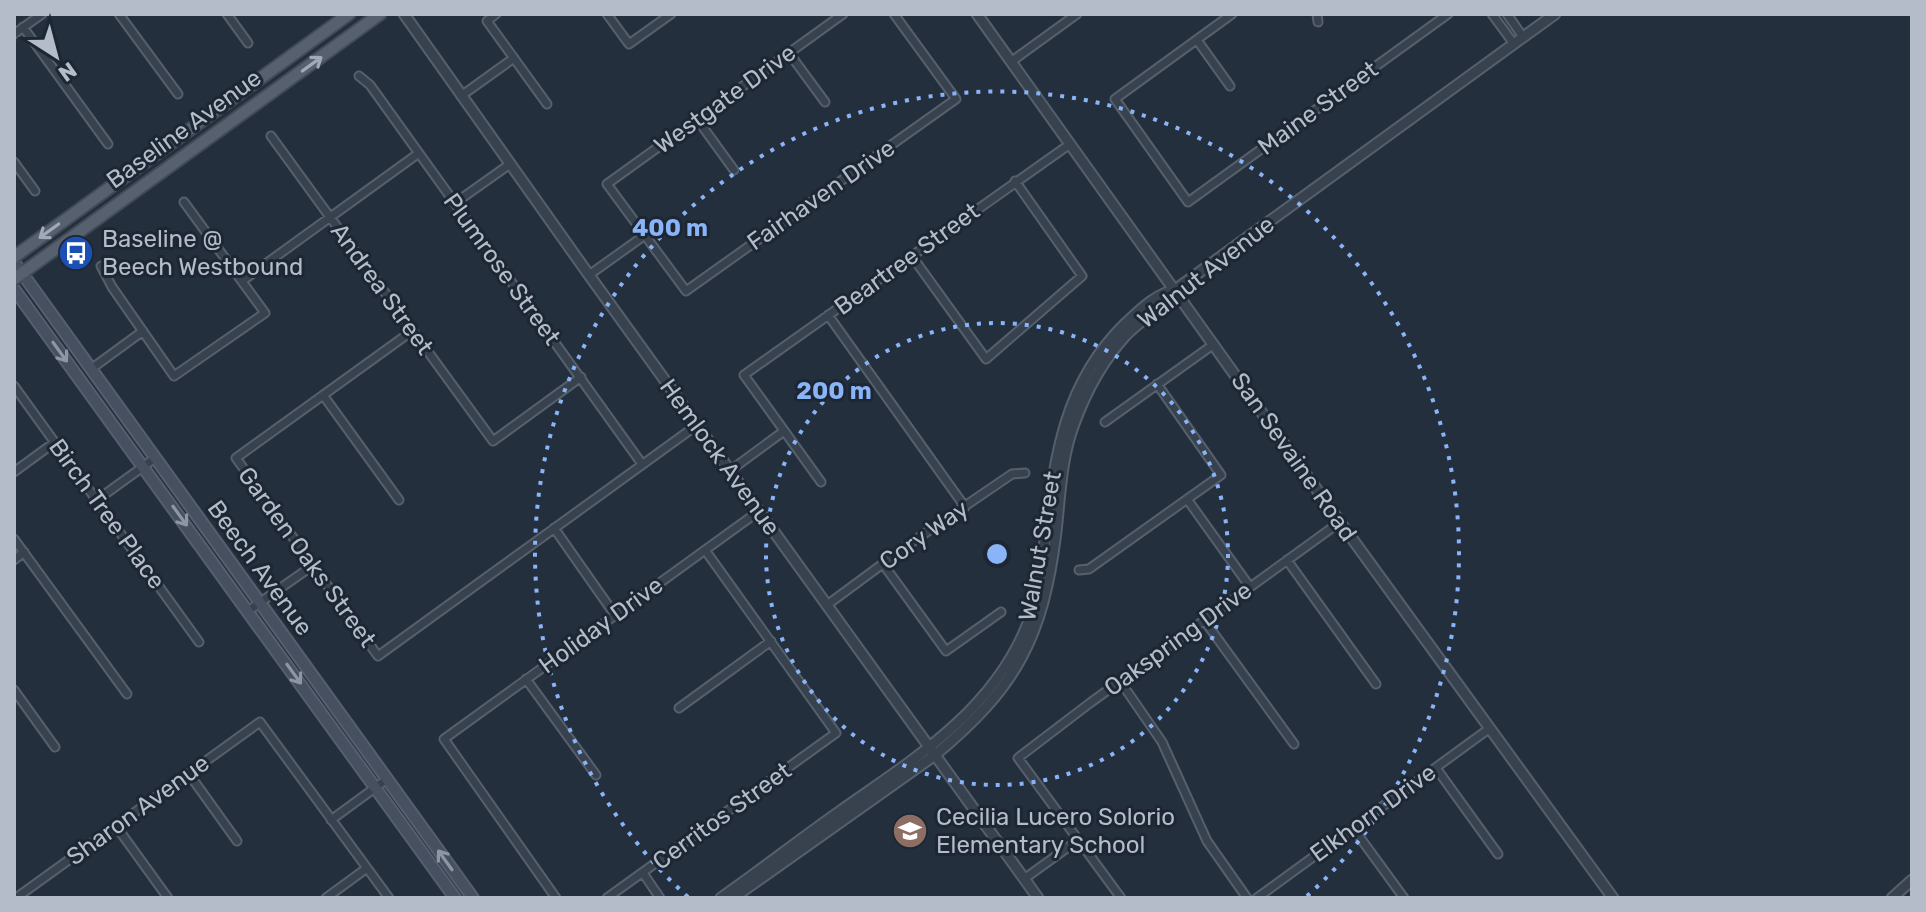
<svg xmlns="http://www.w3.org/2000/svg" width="1926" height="912" viewBox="0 0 1926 912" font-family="Rubik,sans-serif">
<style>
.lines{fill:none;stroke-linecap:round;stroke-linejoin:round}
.minor-casing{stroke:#565f6c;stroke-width:11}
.tertiary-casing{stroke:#565f6c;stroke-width:13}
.secondary-casing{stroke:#565f6c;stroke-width:14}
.primary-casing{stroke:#414a57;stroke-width:15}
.minor{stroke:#38414e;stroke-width:7}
.tertiary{stroke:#38414e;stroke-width:9}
.secondary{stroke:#465061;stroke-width:10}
.primary{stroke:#56606e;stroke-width:11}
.oneway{stroke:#a1aab7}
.oneway2{stroke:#8e96a5}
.ring{fill:none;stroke:#8ab4f8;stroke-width:4;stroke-dasharray:4 8}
.labels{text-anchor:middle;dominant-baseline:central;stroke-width:6;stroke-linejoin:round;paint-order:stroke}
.street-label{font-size:24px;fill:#b4bcc9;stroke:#1d2633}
.poi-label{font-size:24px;fill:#b4bcc9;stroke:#1d2633;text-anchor:start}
.centre{fill:#8ab4f8;stroke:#1d2633;stroke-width:4}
.ring-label{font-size:24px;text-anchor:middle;font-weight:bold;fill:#8ab4f8;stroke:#1d2633;stroke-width:6;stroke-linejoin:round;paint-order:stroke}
</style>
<rect width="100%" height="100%" fill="#242f3e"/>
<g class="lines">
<g class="minor-casing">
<path id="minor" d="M119,14l59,80
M227,14l21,29
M496,14l-9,7 60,83
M607,14l22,30 42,-30
M843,14l-236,170 79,107 270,-192 -62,-85
M1232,14l-117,85 73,103 260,-188
M1317,14l1,8
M1492,14l22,30
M1507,14l16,23
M23,27l85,117
M14,34l28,-20
M1197,40l33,46
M789,53l36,49
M1012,61l65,-47
M359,76l11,9 272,379
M461,96l53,-38
M697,119l37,51
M271,136l222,305 88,-64
M14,162l21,29
M455,203l55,-39
M911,255l75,104 96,-83 -67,-95
M101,266l11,21 62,89 91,-63 -81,-111
M589,275l56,-40
M242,281l177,-128
M828,315l137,192
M412,331l-176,127 142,198 319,-231
M91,369l52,-38
M14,386l185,256
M323,395l76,105
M1105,422l109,-78
M731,470l53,-39
M14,472l41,-30
M821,482l-77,-107 326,-231
M1187,499l63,88
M97,500l58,-42
M554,528l61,87
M14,539l113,155
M14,560l10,-8
M1287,560l89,124
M883,564l63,87 55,-39
M1079,570l10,-1 132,-94 -64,-91
M827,605l88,-65 97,-66 13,-1
M248,611l64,-45
M1204,620l90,124
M526,679l70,96
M1120,681l42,61 45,99 40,57
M14,690l41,57
M679,708l92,-67
M1436,768l62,86
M189,774l48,67
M331,820l56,-41
M116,826l52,72
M1353,828l51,70
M643,873l17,25
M1024,879l54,-39
M16,898l244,-176 129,176
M326,898l41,-30
M556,898l-112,-159 315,-228
M607,898l229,-165 -131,-183
M1121,898l-103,-140 72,-55 250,-181
M1257,898l233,-170"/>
</g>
<g class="tertiary-casing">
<path id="tertiary" d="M404,14l185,261 449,623
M977,14l363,508 273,376
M721,898c40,-28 78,-58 118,-86 72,-51 151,-98 187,-184 12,-27 15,-59 19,-88 10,-82 18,-156 81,-217 14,-13 30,-29 49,-33
M733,898l202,-143c82,-68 108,-118 121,-223 4,-36 5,-74 18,-108 12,-33 28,-63 52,-89 16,-16 36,-28 49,-45l380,-276
M1892,898l20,-18"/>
</g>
<g class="secondary-casing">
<path id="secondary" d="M14,262l459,636
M14,289l441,609"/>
</g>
<g class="primary-casing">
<path id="primary" d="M14,257l335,-243
M14,279l366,-265"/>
</g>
<use href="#minor" class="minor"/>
<use href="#tertiary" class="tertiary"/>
<use href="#secondary" class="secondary"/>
<use href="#primary" class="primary"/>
</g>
<defs><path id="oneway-shaft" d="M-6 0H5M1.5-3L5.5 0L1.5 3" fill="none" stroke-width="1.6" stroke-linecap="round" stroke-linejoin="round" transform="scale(2)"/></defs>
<g class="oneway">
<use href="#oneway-shaft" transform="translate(312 64) rotate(-36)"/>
<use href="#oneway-shaft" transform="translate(49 231) rotate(144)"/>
</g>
<g class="oneway2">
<use href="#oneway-shaft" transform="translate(60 352) rotate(54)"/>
<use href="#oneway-shaft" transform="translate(180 516) rotate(54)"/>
<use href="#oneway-shaft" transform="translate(294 674) rotate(54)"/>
<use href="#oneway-shaft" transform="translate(445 860) rotate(-126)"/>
</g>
<g class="ring">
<circle cx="997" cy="554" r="231"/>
<path d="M688 897A462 462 0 1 1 1306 897"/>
</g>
<defs>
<g id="bus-disc" transform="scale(1.8)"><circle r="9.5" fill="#1a4fb4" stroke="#1d2633"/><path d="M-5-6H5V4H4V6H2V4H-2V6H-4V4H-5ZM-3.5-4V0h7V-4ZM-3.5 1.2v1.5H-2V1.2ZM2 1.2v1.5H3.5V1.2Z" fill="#fff"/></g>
<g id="school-disc" transform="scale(1.8)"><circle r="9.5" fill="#8d6e63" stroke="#1d2633"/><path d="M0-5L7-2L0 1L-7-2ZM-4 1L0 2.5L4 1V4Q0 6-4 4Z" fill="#fff"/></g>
</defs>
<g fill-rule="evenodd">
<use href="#bus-disc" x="76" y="253"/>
<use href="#school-disc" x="910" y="831"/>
</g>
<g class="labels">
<g class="street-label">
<text transform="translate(725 99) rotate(-36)">Westgate Drive</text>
<text transform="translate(1318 108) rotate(-36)">Maine Street</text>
<text transform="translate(184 129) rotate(-36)">Baseline Avenue</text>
<text transform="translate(821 195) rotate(-35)">Fairhaven Drive</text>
<text transform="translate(907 259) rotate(-36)">Beartree Street</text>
<text transform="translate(502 269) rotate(54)">Plumrose Street</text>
<text transform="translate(1206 272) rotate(-38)">Walnut Avenue</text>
<text transform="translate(382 289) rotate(54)">Andrea Street</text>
<text transform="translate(720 457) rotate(54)">Hemlock Avenue</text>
<text transform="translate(1294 457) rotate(55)">San Sevaine Road</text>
<text transform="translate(107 514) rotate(54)">Birch Tree Place</text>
<text transform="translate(924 535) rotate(-35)">Cory Way</text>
<text transform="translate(1040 546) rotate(-80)">Walnut Street</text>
<text transform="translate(307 557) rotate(54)">Garden Oaks Street</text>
<text transform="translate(260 568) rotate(54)">Beech Avenue</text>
<text transform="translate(601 625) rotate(-36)">Holiday Drive</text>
<text transform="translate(1178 639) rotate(-36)">Oakspring Drive</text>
<text transform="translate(138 810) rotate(-36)">Sharon Avenue</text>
<text transform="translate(1373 813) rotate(-36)">Elkhorn Drive</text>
<text transform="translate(722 816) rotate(-36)">Cerritos Street</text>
</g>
<g class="poi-label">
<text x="102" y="239">Baseline @<tspan x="102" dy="28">Beech Westbound</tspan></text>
<text x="936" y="817">Cecilia Lucero Solorio<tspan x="936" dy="28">Elementary School</tspan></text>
</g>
</g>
<circle cx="997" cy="554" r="12" class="centre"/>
<g class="ring-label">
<text x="670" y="236">400 m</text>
<text x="834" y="399">200 m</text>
</g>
<rect width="1926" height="912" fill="none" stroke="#b4bcc9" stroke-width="32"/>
<g transform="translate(56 56) rotate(144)" stroke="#1d2633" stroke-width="6" paint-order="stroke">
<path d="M0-6L14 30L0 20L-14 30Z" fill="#b4bcc9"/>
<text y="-12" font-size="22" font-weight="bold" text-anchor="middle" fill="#b4bcc9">N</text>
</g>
</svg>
